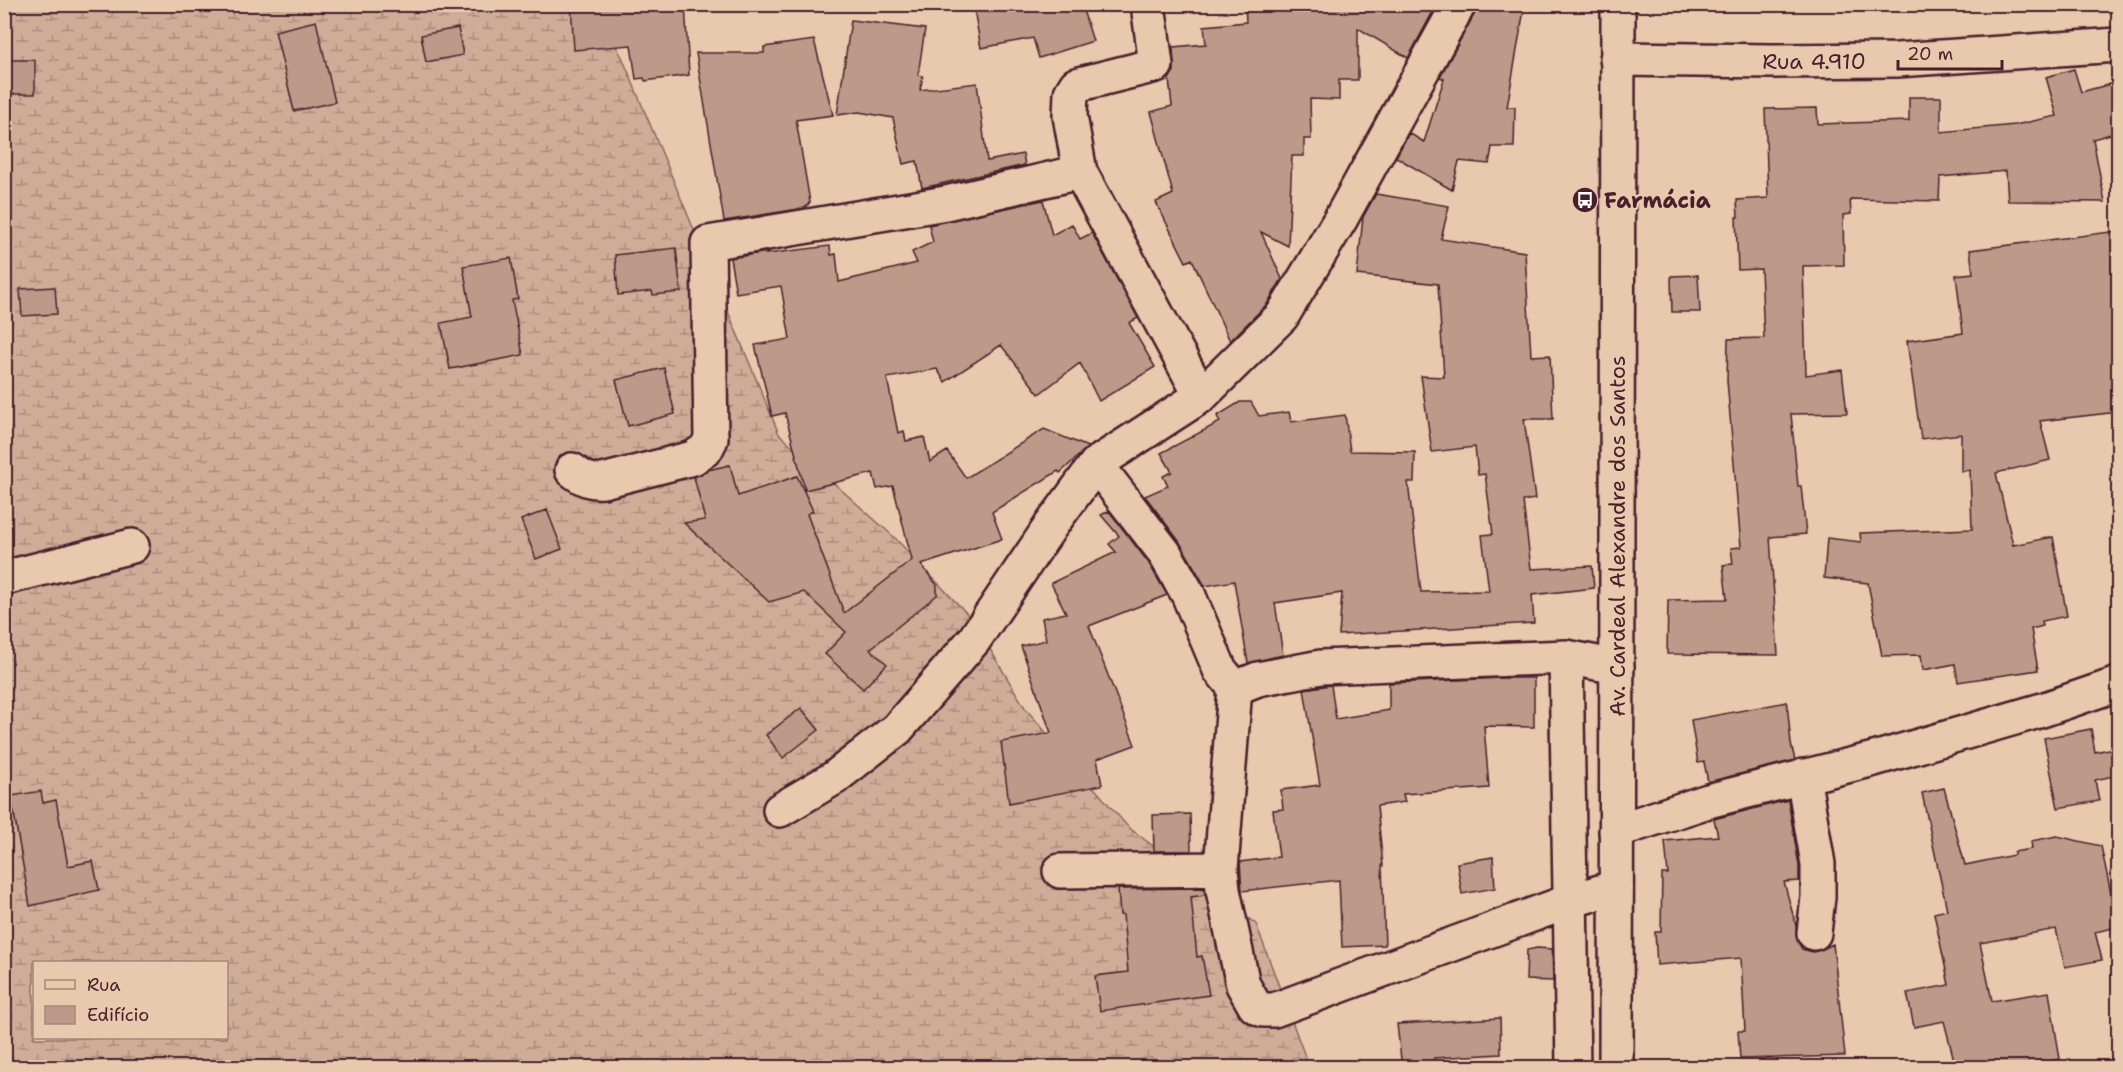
<svg xmlns="http://www.w3.org/2000/svg" width="2123" height="1072" viewBox="0 0 2123 1072" font-family="'Shantell Sans',sans-serif">
<style>
.wetland{fill:url(#wetland-marsh);stroke:#8c6662;stroke-width:1.5;fill-rule:evenodd}
.building{fill:#bc9a89;stroke:#4a1f2b;stroke-width:1.5}
.lines{fill:none;stroke-linecap:round;stroke-linejoin:round}
.street-casing{stroke:#4a1f2b;stroke-width:38}
.secondary-casing{stroke:#4a1f2b;stroke-width:38}
.street{stroke:#e7c9ad;stroke-width:33}
.secondary{stroke:#e7c9ad;stroke-width:33}
.labels{text-anchor:middle;dominant-baseline:central;stroke-width:4.5;stroke-linejoin:round;paint-order:stroke}
.street-label{font-size:22px;fill:#4a1f2b;stroke:#e7c9ad}
.poi-label{font-size:22px;font-weight:bold;fill:#4a1f2b;stroke:#e7c9ad;text-anchor:start}
</style>
<defs>
<pattern id="wetland-marsh" width="20" height="14" patternUnits="userSpaceOnUse" patternTransform="scale(1.5)"><rect width="20" height="14" fill="#cead98"/><path d="M1 5h8M5 5V1M11 12h8M15 12V8" fill="none" stroke="#a98c7c"/></pattern>
</defs>
<rect width="100%" height="100%" fill="#e7c9ad"/>
<filter id="ink" filterUnits="userSpaceOnUse"><feTurbulence type="fractalNoise" baseFrequency=".0167" numOctaves="2"/><feDisplacementMap in="SourceGraphic" scale="12" xChannelSelector="R" yChannelSelector="G"/><feConvolveMatrix kernelMatrix="1 2 1 2 8 2 1 2 1" color-interpolation-filters="sRGB"/></filter>
<g filter="url(#ink)">
<path class="wetland" d="M5,4l587,1 30,52 157,377 116,104 77,81 53,89 103,119 128,97 50,135 5,8 -1306,1zM34,962h192v76h-192z"/>
<path class="building" d="M571,4h114l4,71 -44,6 -1,-3 -8,1 -5,-34 -57,5z
M973,4h108l12,37 -54,17 -6,-20 -52,10z
M1245,4h90l42,4v-4h60l-29,54 -50,-30v52h-19v20l-29,-1 1,40h-7v17h-12l-4,90 -27,-14 21,47 -15,25 -37,37 -38,-82 -6,3 -30,-60 17,-8 -22,-82 21,-6 -3,-27 5,-8 -1,-24 33,-3 -2,-18 42,-4z
M1478,4h47l-18,103h8l-1,40h-22l-3,17 -30,-3 -7,29 -56,-33 13,-24 15,9 20,-63 -4,-2 35,-64z
M851,20l74,9 -7,46 5,1 -3,14 57,-7 10,78 36,-7 2,11 -103,23 -5,-27 -14,3 -10,-46 -34,-6 -22,3z
M316,21l19,81 -41,9 -19,-80z
M458,28l5,27 -37,7 -5,-27z
M814,40l19,75 -37,5 14,82 -5,6 -81,13 -28,-168h68v-6z
M4,60h31v34h-31z
M2074,69l7,23 37,-10v50l-25,7 12,63 -97,-1 -2,-30 -66,6 -1,24 -89,-2 1,15 -8,1 1,50 -41,1 3,109 36,-5 5,43 -56,1 7,72h3l5,48 -36,3 8,118 -111,-1 1,-54 59,-1 -4,-34 10,-1 -2,-16 10,-1 -14,-167 1,-41 36,-1 -3,-69 -23,1 -2,-53h2l-1,-17 31,-2 -3,-89 52,-1 1,16 91,-3v-24h32v35l74,-7 42,-9 -11,-39z
M1376,194l73,12 -8,33 84,13 6,104 19,-1 3,64h-29l11,80 -12,2 8,68 61,-3 2,22 -62,7 2,28 -195,12 3,-42 -67,10 8,52 -35,8 -14,-82 -29,5 -26,-45 -34,-45 23,-10 -5,-10 9,-4 -11,-19 59,-31 -3,-6 23,-14h11l8,14 30,-4 2,10 54,-7 5,36 65,1 -1,30h-6l13,110 68,-1 -7,-56 11,-1 -8,-60 -7,1 -3,-28 -43,5 -11,-76 23,1 -6,-93 -81,-9 6,-58z
M1043,200l9,35 20,-11 8,15 12,-6 46,85 -9,5 26,44 -56,34 -19,-38 -41,31 -38,-49 -56,37 -8,-13 -50,9 11,55 6,-2 2,10 18,-4 6,25 17,-11 19,27 78,-49 44,18 -28,26 -2,-2 -66,41 10,27 -81,26 16,20v10l-67,54 17,15 -24,25 -38,-35 21,-22 -42,-40 -35,10 -85,-79 21,-3 -11,-43 14,-7 22,-5 8,31 59,-20 16,35 -6,3 37,99 68,-53 -19,-74 -16,3 -4,-16 -68,17 -20,-77 -13,3 -17,-71 35,-6 -9,-53 -45,7 -6,-35 38,-6 -2,2 64,-8 1,9 5,-1 3,28 78,-19 -5,-11 21,-10 -4,-17z
M2118,231v181l-78,9 10,39 -54,13 17,72 40,-8 14,79 -25,5 1,5 -12,3 7,41 -80,12 -3,-18 -32,6 -2,-15 -39,1 -14,-73 -44,-5 3,-40 34,4 -1,-9 112,-4 -2,-59 -9,1v-37l-40,5 -14,-98 56,-8 -7,-58 17,-2 -3,-23z
M676,248l5,44 -28,3 -1,-4 -34,4 -3,-40z
M511,258l7,41 -6,1 11,55 -73,14 -9,-46 31,-6 -9,-51z
M1698,275l2,37h-28l-1,-36z
M55,287l2,27 -35,2 -2,-27z
M664,368l11,46 -47,12 -12,-46z
M547,510l15,39 -26,10 -15,-39z
M1109,511l39,51 19,33 -78,31 46,119 -38,14 5,26 -93,18 -8,-61 50,-9 -30,-87 25,-6 -4,-22 24,-5 -15,-30 65,-31 -7,-8 10,-8 -18,-21z
M1503,678h31v49l-50,-1 5,62 -86,6 2,8 -28,4 6,60h-1l3,79 -43,2 -3,-67 -97,11 -2,-29 39,-5 -6,-47 10,-1 -2,-19 39,-5 -16,-96 27,-4 5,34 53,-9v-27z
M1787,702l4,42 4,16 -87,22 -4,-20 -6,1 -7,-43z
M801,708l18,22 -36,28 -17,-23z
M2091,729l4,23 23,-5v28l-23,5 4,21 -41,7 -14,-70z
M1944,788l21,77 49,-10v-3l18,-3 -1,-8 26,-5 44,10 17,81 -23,5 7,28 -37,7 -9,-38 -76,14 12,58 57,-9 11,67 -49,9h-55l-12,-47 -30,6 -7,-34 42,-8 -15,-72 13,-3 -25,-117z
M41,791l2,12 13,-3 12,66 25,-5 6,29 -69,16 -19,-110z
M1788,800l11,66v15l-15,1 12,44 1,14 5,9 11,3 8,-2 12,-6 12,112 -105,3 -2,-28h7l-4,-73 -84,7 -2,-33h6l1,-58h6l-3,-33 53,-5 -4,-17z
M1190,814l1,37h-37l-1,-36z
M1493,857l2,31 -33,6 -5,-31z
M1204,888l1,7 -14,2 6,60 5,-1 7,39 -109,16 -5,-35 33,-4 -5,-57h-3l-2,-26z
M1537,948l15,1 1,32 -27,-1 1,-30z
M1500,1018l1,36 -67,4 1,10h-33l-5,-44z"/>
<g class="lines">
<g class="street-casing">
<path id="street" d="M1148,4l8,61 -80,20 -5,8 -1,23 10,56 121,224
M1617,59l155,2 125,-1 221,-15
M1096,464l68,88 24,42 32,76 15,18 23,-9 63,-12 245,-10 51,10
M572,470c10,8 17,12 31,11l90,-23 13,-9 5,-10 -3,-196 238,-40 134,-31
M4,578l128,-32
M1566,657l7,411
M1235,688l-14,181 2,21 20,95 12,21 8,4h11l296,-109 46,-14
M1803,776l15,88v33l-4,36
M780,810l54,-32 63,-49 77,-89 78,-116 44,-60 105,-68 81,-80 58,-96 119,-216
M1616,831l92,-30 166,-42 168,-49 76,-26
M1060,871l161,-2"/>
</g>
<g class="secondary-casing">
<path id="secondary" d="M1616,1068l2,-1064"/>
</g>
<use href="#street" class="street"/>
<use href="#secondary" class="secondary"/>
</g>
</g>
<defs>
<g id="bus-disc" transform="scale(1.35)"><circle r="9.5" fill="#4a1f2b" stroke="#e7c9ad"/><path d="M-5-6H5V4H4V6H2V4H-2V6H-4V4H-5ZM-3.5-4V0h7V-4ZM-3.5 1.2v1.5H-2V1.2ZM2 1.2v1.5H3.5V1.2Z" fill="#fff"/></g>
</defs>
<g fill-rule="evenodd">
<use href="#bus-disc" x="1585" y="200"/>
</g>
<g class="labels">
<g class="street-label">
<text x="1814" y="61">Rua 4.910</text>
<text transform="translate(1617 536) rotate(-90)">Av. Cardeal Alexandre dos Santos</text>
</g>
<g class="poi-label">
<text x="1604" y="200">Farmácia</text>
</g>
</g>
<rect width="2123" height="1072" fill="none" stroke="#e7c9ad" stroke-width="24"/>
<rect x="12" y="12" width="2099" height="1048" fill="none" stroke="#4a1f2b" stroke-width="2" filter="url(#ink)"/>
<rect x="33" y="961" width="195" height="78" fill="#e7c9ad" stroke="#a88579" stroke-width="1.5"/>
<rect x="45" y="980" width="30" height="9" fill="#e7c9ad" stroke="#a88579" stroke-width="1.5"/>
<text x="87" y="991" font-size="18" fill="#4a1f2b">Rua</text>
<rect x="45" y="1006" width="30" height="18" fill="#bc9a89" stroke="#a88579" stroke-width="1.5"/>
<text x="87" y="1021" font-size="18" fill="#4a1f2b">Edifício</text>
<path d="M1898 60v9h104v-9" fill="none" stroke="#4a1f2b" stroke-width="3"/>
<text x="1907" y="60" font-size="18" fill="#4a1f2b" stroke="#e7c9ad" stroke-width="4.5" paint-order="stroke">20 m</text>
</svg>
